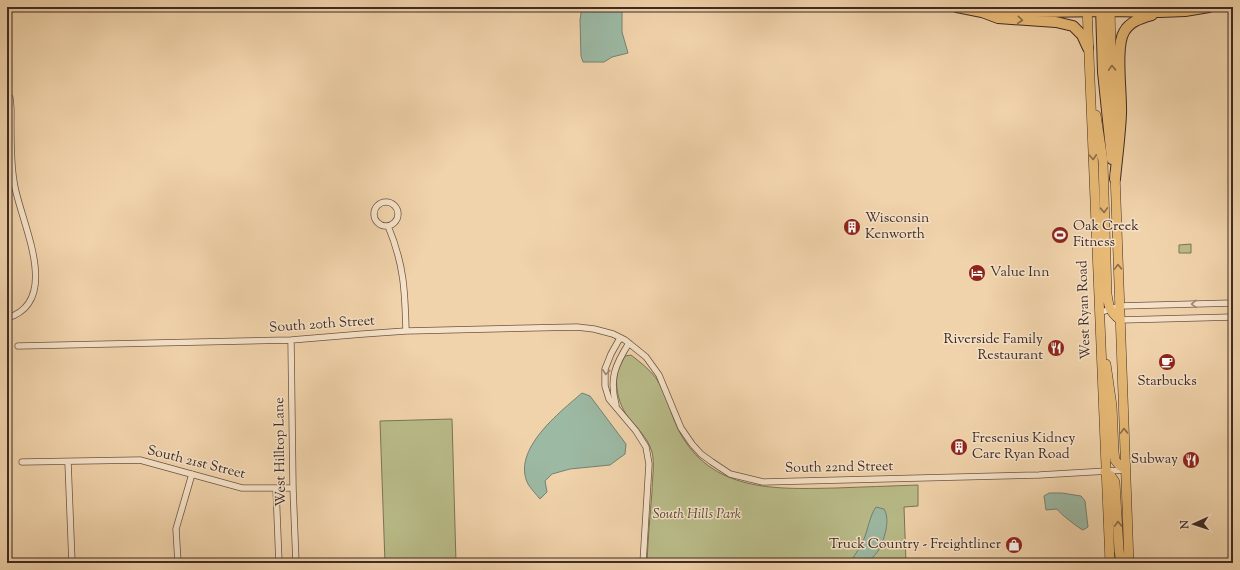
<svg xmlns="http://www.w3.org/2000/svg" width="1240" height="570" viewBox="0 0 1240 570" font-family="'Sorts Mill Goudy',serif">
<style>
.green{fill:#b9bc89;stroke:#7c7456}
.water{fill:#9cb9a4;stroke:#778071}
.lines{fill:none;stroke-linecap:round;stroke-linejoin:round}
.minor-casing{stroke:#6c5546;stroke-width:7}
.primary-casing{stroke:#3f2b24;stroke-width:10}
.motorway-casing{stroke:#3f2b24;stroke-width:12}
.minor{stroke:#f6e2c8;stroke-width:5.5}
.primary{stroke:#e8ba76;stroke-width:9}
.motorway{stroke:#e8ba76;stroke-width:10}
.oneway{stroke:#8b6b49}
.oneway2{stroke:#9a8676}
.labels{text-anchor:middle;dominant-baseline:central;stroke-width:3;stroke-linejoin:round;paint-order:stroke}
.poi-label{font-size:14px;fill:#3f2b24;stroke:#f6e2c8;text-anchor:start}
.street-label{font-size:14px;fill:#3f2b24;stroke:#f6e2c8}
.park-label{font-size:14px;font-style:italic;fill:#574838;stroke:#f6e2c8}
</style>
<rect width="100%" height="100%" fill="#f1d3ab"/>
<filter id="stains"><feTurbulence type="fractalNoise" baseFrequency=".005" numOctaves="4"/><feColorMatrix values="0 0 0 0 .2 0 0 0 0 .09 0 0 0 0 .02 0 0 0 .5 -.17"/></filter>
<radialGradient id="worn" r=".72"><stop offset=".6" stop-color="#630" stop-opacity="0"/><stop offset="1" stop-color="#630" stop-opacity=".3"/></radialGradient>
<path class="green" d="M1191,244v9h-12v-8z
M631,355c9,7 18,14 25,23 12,18 15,41 27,60 34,55 97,51 153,50 27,-1 54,-2 82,-3v21l-14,1 2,56h-259c1,-24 3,-47 5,-71 0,-12 3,-28 0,-40 -4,-14 -15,-24 -24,-35 -8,-10 -13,-28 -11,-41 1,-7 5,-14 8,-20z
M452,419l4,144h-71l-5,-142z"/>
<path class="water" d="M582,7h40v25l6,21 -16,4 -8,5h-21l-2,-6 -1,-36z
M582,393l8,3 36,48 -1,10 -15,11 -40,4 -18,5 -7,7 2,11 -7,7c-4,-5 -9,-10 -12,-15 -17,-34 32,-72 54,-91z
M1049,493h13l19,3 4,5 3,26 -5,3c-3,-1 -24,-17 -26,-21l-11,1 -2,-14z
M876,507l8,2c7,11 0,32 -6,42 -3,5 -8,8 -11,12h-17l1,-2c4,-7 10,-14 13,-22 4,-10 6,-24 12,-32z"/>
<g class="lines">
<g class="minor-casing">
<path id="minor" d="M7,92l3,6 1,11c0,24 -1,49 3,73 5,37 50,119 -7,136
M374 214a12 12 0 1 1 24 0a12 12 0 1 1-24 0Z
M388,226c16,38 17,65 18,105
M1099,313l20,-7 114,-3
M1120,320l113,-3
M620,338l-9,16 -6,15v17l4,13 27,32 10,16 3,17 -6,99
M291,340l2,148 3,75
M18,346l273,-6 72,-6 43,-3 171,-4 17,2 19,5 12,6 21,17 13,18 22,53 11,16 9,10 11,8 18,12 33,8 276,-7 86,-5
M616,405c-7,-26 -1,-40 13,-62
M22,462l118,-2 102,28h51
M68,462l4,101
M276,489l3,74
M178,563l-2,-34 16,-55"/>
</g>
<g class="primary-casing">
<path id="primary" d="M1087,7l23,556
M1110,7l3,125
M1096,115l7,46 4,133c2,13 2,17 13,26
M1115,173l14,390
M1106,364l6,42 2,46 1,8 4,5 6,4
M1105,472l6,4 4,6 4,68 2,13"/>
</g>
<g class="motorway-casing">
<path id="motorway" d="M957,7l25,5 16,6 58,4 17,4 9,9 6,13
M1101,7l2,65 9,87
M982,12l16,-2 36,2 76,-1 50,1 25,-1 24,-4
M1115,179c2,-21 5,-43 6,-65 1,-19 -6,-67 3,-82 6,-11 18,-14 28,-17"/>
</g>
<use href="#minor" class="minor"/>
<use href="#primary" class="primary"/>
<use href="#motorway" class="motorway"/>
</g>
<defs><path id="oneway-chevron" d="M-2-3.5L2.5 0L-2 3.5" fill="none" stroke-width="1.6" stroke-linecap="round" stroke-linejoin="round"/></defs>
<g class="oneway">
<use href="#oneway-chevron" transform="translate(1020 20) rotate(5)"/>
<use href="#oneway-chevron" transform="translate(1112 68) rotate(-92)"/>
<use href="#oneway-chevron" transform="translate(1093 157) rotate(87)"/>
<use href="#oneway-chevron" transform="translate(1104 210) rotate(88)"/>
<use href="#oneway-chevron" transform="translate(1118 267) rotate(-92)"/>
<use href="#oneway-chevron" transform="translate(1124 431) rotate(-92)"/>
<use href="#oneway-chevron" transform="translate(1118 524) rotate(-92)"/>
</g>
<g class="oneway2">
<use href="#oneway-chevron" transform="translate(1194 304) rotate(179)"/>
<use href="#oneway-chevron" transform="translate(606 372) rotate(96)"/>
</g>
<defs>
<g id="building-disc" transform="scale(0.9)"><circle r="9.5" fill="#8f2418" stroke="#f6e2c8"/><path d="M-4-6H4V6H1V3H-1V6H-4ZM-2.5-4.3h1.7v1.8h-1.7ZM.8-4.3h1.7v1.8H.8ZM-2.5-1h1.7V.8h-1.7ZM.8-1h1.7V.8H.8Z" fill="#fff"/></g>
<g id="stadium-disc" transform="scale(0.9)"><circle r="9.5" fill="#8f2418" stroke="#f6e2c8"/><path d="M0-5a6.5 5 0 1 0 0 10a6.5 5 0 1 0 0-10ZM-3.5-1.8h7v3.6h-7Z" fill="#fff"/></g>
<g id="hotel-disc" transform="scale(0.9)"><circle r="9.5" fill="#8f2418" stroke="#f6e2c8"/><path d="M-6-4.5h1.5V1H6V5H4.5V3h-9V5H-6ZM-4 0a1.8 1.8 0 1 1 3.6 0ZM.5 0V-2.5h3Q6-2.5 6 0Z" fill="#fff"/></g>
<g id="restaurant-disc" transform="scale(0.9)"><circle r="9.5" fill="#8f2418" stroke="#f6e2c8"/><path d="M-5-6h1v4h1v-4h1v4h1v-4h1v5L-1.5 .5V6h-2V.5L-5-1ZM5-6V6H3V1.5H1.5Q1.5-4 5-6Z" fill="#fff"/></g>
<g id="cafe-disc" transform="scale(0.9)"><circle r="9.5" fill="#8f2418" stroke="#f6e2c8"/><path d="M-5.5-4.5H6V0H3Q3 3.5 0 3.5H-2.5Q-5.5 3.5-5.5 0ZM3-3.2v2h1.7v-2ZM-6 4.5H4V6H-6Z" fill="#fff"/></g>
<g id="shop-disc" transform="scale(0.9)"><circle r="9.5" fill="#8f2418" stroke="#f6e2c8"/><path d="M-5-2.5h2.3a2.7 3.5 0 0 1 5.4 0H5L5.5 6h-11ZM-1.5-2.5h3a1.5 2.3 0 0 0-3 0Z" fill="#fff"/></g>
</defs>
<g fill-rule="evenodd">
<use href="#building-disc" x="852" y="227"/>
<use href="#stadium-disc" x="1060" y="235"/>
<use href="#hotel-disc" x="977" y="273"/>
<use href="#restaurant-disc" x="1056" y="348"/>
<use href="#cafe-disc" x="1167" y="362"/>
<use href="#building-disc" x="959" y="447"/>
<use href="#restaurant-disc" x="1191" y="460"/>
<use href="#shop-disc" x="1014" y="545"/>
</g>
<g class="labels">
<g class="poi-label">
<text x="865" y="219">Wisconsin<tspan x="865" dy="16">Kenworth</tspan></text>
<text x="1073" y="227">Oak Creek<tspan x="1073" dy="16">Fitness</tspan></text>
<text x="990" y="273">Value Inn</text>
<text x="1043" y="340" text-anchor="end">Riverside Family<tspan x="1043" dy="16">Restaurant</tspan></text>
<text x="1167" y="382" text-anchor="middle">Starbucks</text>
<text x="972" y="439">Fresenius Kidney<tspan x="972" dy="16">Care Ryan Road</tspan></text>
<text x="1178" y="460" text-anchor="end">Subway</text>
<text x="1001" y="545" text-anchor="end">Truck Country - Freightliner</text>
</g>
<g class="street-label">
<text transform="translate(1085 310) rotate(-92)">West Ryan Road</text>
<text transform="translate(322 325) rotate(-4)">South 20th Street</text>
<text transform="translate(281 452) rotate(-91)">West Hilltop Lane</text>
<text transform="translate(196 463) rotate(14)">South 21st Street</text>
<text transform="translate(839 468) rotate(-1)">South 22nd Street</text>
</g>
<g class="park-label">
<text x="697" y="515">South Hills Park</text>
</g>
</g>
<rect width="1240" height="570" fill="none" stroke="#f1d3ab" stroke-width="24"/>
<rect x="8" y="8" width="1224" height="554" fill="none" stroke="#3f2b24" stroke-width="2"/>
<rect x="12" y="12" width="1216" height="546" fill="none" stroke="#3f2b24"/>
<g transform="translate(1194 524) rotate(267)" stroke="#f6e2c8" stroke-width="3" paint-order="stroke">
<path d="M0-3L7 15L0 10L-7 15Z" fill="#3f2b24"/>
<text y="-6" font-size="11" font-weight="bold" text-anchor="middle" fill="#3f2b24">N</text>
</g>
<rect width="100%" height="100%" filter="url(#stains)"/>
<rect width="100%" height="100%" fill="url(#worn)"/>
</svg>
